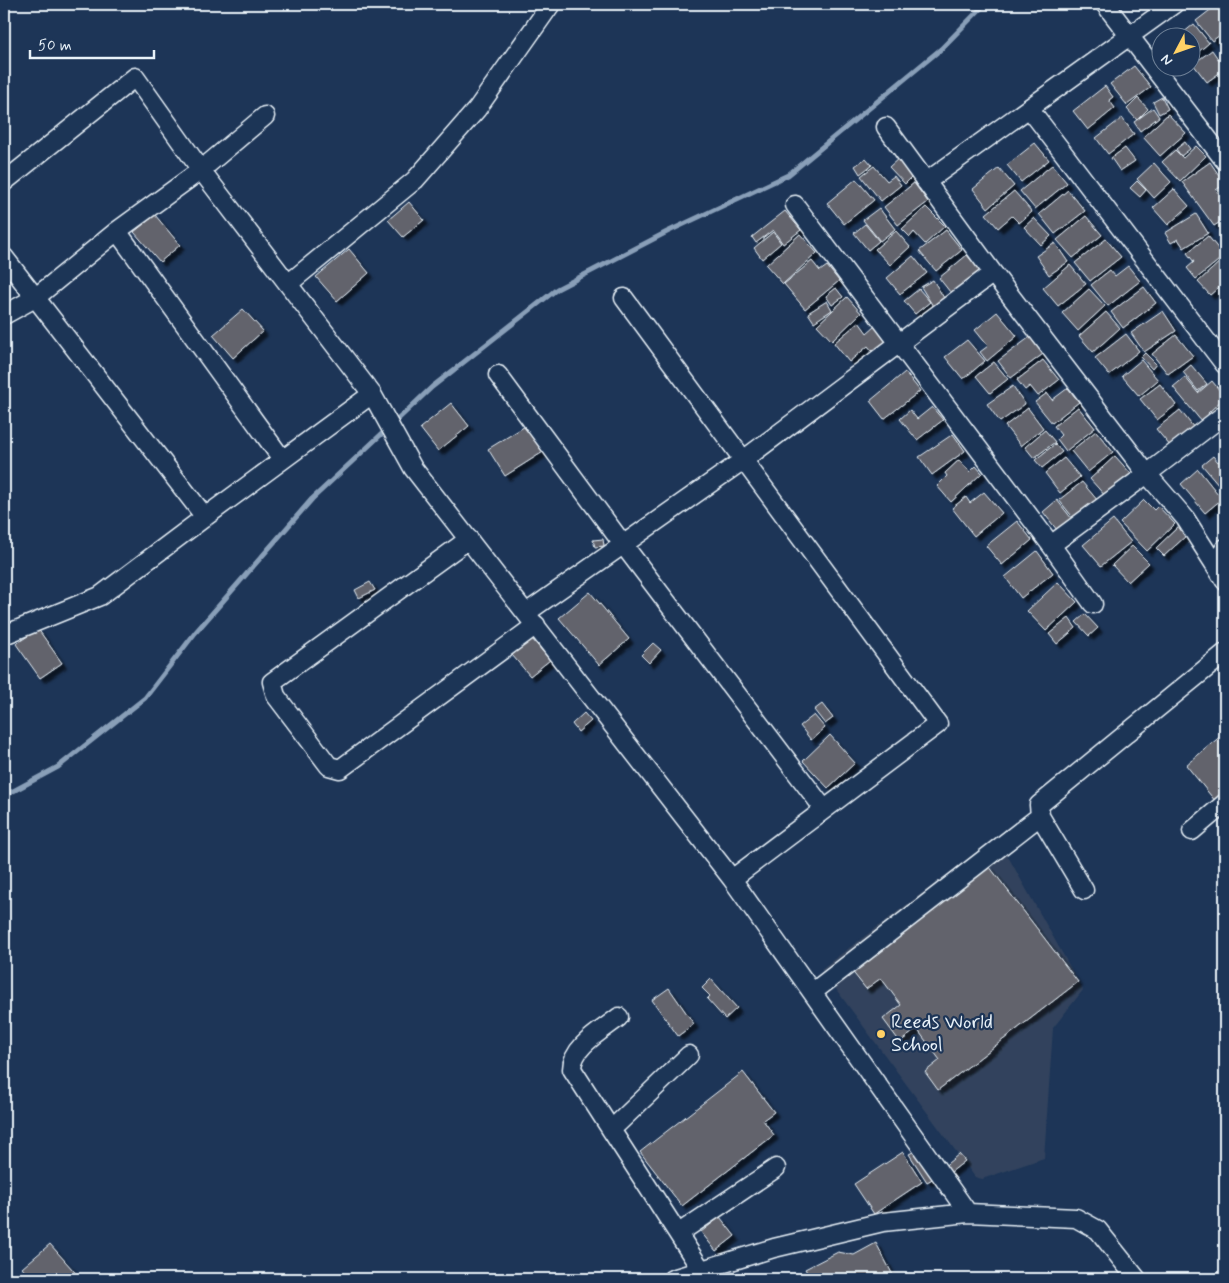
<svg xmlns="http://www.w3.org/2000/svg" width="1229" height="1283" viewBox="0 0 1229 1283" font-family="Mynerve,sans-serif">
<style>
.built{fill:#32435d}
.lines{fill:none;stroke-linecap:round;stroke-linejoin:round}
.stream{stroke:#899fb8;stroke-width:5}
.building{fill:#62636c;stroke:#e8f1f8;filter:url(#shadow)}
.minor-casing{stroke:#e8f1f8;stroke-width:21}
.minor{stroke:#1d3557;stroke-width:18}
.poi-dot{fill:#ffd166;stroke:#1d3557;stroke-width:2}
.labels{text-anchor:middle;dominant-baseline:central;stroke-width:4.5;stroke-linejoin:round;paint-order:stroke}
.poi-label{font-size:20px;fill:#e8f1f8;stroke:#1d3557;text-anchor:start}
</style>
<defs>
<filter id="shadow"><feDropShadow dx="4.5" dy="4.5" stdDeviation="1" flood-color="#0009"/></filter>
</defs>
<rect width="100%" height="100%" fill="#1d3557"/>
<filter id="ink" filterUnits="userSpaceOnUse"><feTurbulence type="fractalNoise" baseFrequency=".02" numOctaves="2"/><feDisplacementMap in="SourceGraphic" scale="10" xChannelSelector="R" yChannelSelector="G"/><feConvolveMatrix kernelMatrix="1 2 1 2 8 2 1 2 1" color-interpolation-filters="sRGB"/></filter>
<g filter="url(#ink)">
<path class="built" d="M997,837l86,153 -30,38 -9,130 -62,21 -7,-2 -154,-208z"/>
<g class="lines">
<path class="stream" d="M393,424l39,-37 125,-98 110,-57 121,-57 153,-126 44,-45
M4,796l54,-29 87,-69 50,-65 117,-134 75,-70"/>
</g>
<path class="building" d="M1218,4l7,2v25l-13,10 -16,-20z
M1194,24l15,19 -17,14v-19h-15z
M1212,50l13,19 -18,13 -14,-18z
M1134,66l17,21 -24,18 -17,-21z
M1105,86l8,11 -4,3 6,8 -27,22 -15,-19z
M1162,97l6,12 -9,5 -6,-12z
M1138,98l10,11 -11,11 -10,-11z
M1153,108l6,9 -19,14 -6,-9z
M1168,114l18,19 -26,23 -17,-19z
M1122,118l12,16 -26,20 -12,-16z
M1185,142l5,7 -9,7 -5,-7z
M1035,143l14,17 -28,22 -14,-17z
M1196,146l10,10 -26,25 -18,-19 13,-12 8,8z
M1125,148l10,13 -15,10 -9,-13z
M866,158l6,7 -12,9 -5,-8z
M899,158l15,17 -9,9 -16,-17z
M1210,162l15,22 -9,6 7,9 2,-2v22l-11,7 -32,-44z
M1154,163l17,19 -17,16 -17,-19z
M1052,165l15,18 -32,26 -15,-18z
M874,166l13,15 7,-5 7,9 -20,16 -20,-25z
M999,168l15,18 -26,22 -15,-19z
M856,179l18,21 -30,24 -17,-21z
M1137,181l9,9 -6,7 -10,-9z
M914,183l14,19 -30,23 -14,-18z
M1174,189l15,17 -21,19 -15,-17z
M1068,190l17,21 -30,23 -16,-20z
M1014,191l18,21 -13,11 -7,-7 -14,12 -12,-14z
M409,202l15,18 -21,17 -15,-17z
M926,207l19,19 -20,18 -11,-12 -4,5 -8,-8z
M879,208l16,21 -15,12 -17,-21z
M785,211l16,19 -18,14 -10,-14 -17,13 -4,-6z
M1196,214l12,19 -24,15 -6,-9 -7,4 -6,-10z
M155,215l25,30 -20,17 -26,-30z
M1086,216l16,19 -29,23 -16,-18z
M1034,218l17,18 -10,9 -17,-18z
M865,224l14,17 -11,9 -14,-17z
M946,230l16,20 -26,21 -17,-20z
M896,231l14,16 -20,18 -15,-16z
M773,232l8,11 -19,16 -8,-11z
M800,234l17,19 -34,31 -17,-19z
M1208,236l16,20 -28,23 -9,-11 7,-6 -7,-9z
M1106,239l15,18 -31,24 -15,-18z
M1055,243l13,19 -19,13 -13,-19z
M349,249l20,24 -32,28 -21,-24z
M967,255l16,19 -29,23 -15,-19z
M913,256l14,17 -27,21 -13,-16z
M1224,258l1,24 -15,13 -12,-13z
M812,261l8,10 7,-5 12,15 -34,28 -21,-25z
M1070,265l16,19 -28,22 -15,-18z
M1128,266l12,15 -32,25 -17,-21 19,-15 5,6z
M933,280l11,18 -11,8 -12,-19z
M1144,287l12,16 -33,25 -12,-16z
M836,288l7,9 -11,8 -6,-9z
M919,289l11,13 -15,12 -11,-13z
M1089,289l16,17 -27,25 -16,-18z
M847,297l14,16 -29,28 -15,-16z
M827,301l5,9 -18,12 -6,-9z
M243,309l20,22 -30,27 -20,-23z
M1163,311l13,20 -32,21 -13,-19z
M997,312l20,24 -30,25 -7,-9 8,-6 -13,-16z
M1106,312l14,16 -27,24 -14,-16z
M859,322l8,11 8,-7 13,16 -14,11 -6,-7 -19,16 -15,-19z
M1126,334l13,17 -30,24 -14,-17z
M1176,335l17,21 -25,18 -16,-20z
M1030,337l13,17 -32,24 -13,-17z
M967,340l18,21 -22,18 -18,-22z
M1145,353l11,11 -4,5 -11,-12z
M1043,360l16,20 -21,16 -8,-10 -5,4 -8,-10z
M1141,360l17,20 -19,16 -17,-20z
M994,362l14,17 -18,14 -14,-17z
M1191,365l16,19 -9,7 -15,-19z
M905,372l15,19 -36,28 -14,-18z
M1185,377l13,16 14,-12 13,16 -17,16 2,3 -8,6 -29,-35z
M1160,384l16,21 -19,15 -17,-21z
M1013,386l12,18 -25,18 -13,-18z
M1068,388l11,14 -27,21 -17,-21 12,-9 5,7z
M451,403l18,23 -31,25 -18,-23z
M932,407l11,13 -26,20 -17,-21 10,-9 7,9z
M1078,407l17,21 -29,23 -9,-12 4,-4 -7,-9z
M1028,408l15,20 -22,18 -16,-20z
M1180,410l14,18 -23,19 -15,-18z
M527,425l16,27 -38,24 -17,-27z
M1045,430l10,12 -21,16 -9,-11z
M1096,431l17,21 -25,20 -17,-21z
M953,434l12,17 -33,24 -13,-18z
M1055,444l7,8 -20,16 -7,-8z
M1115,456l17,19 -25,23 -17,-19z
M1213,456l5,6 7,-5v35l-23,-27z
M1064,458l16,19 -20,16 -15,-20z
M959,460l11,12 6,-6 6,7 -31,29 -14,-16 10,-10 -2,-3z
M1198,469l24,30 -17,14 -24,-29z
M1082,482l16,19 -23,19 -16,-20z
M984,492l18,21 -28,23 -22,-28 14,-11 4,6z
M1057,500l15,19 -15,11 -14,-18z
M1144,500l10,10 4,-4 17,18 -28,27 -27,-28z
M1113,520l18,22 -30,24 -18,-21z
M1017,521l15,19 -30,25 -16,-19z
M1179,526l8,9 -23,21 -8,-8z
M603,539l1,7 -9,1 -2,-7z
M1132,546l17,17 -21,19 -16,-17z
M1037,551l16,22 -32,25 -16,-21z
M370,582l5,8 -16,8 -4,-8z
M1058,582l19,20 -31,29 -19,-20z
M590,592l39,47 -30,26 -40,-47z
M1085,614l13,14 -9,8 -13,-14z
M1069,618l7,10 -19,16 -8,-10z
M38,629l24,34 -22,15 -24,-34z
M532,639l18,21 -20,16 -18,-21z
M653,643l8,7 -12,13 -8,-8z
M822,704l11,14 -8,6 -11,-14z
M584,713l7,8 -13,11 -6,-8z
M814,715l11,13 -14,12 -11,-14z
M830,735l25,28 -27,25 -25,-27z
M1222,735l3,4v56l-9,7 -30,-37z
M989,866l89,116 -140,108 -13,-18 15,-12 -23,-31 -17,13 -17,-23 18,-14 -20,-27 -15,11 -15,-19z
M711,979l26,29 -12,11 -18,-20 3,-3 -8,-8z
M669,988l25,36 -16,12 -26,-36z
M743,1072l31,40 -11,8 11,15 -92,71 -42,-54z
M919,1149l17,28 -9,5 -18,-28z
M903,1152l19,30 -48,32 -20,-30z
M959,1154l6,7 -24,19 -5,-7z
M720,1217l15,19 -19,15 -15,-19z
M876,1243l19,36h-84l-6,-10 33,-17 16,3z
M50,1244l30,34 -2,1h-47l-9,-11z"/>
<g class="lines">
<g class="minor-casing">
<path id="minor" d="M1105,4l120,157
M1029,108l196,257
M4,182l131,-105 66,93 171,224 41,74 319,411 236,334
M926,182l248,-178
M795,205l256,340 96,-71 38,44 30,47
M117,231l84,-61 64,-54
M4,257l201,260 167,-123
M993,273l154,201 78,-60
M288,284l127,-104 62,-71 74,-105
M624,298l314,426 -206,155
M4,315l31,-17 82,-67 165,228
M498,375l124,168 202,266
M469,539l-197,143 4,14 53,70 11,3 196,-144
M1051,545l42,59
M1225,548l-10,17 10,16
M526,613l216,-152 251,-188 -107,-146
M4,635l96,-39 105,-79
M1192,831l33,-28
M1084,890l-44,-74 -1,-11 186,-152
M813,992l227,-176
M619,1017c-16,13 -47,29 -47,52l130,202
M611,1130l78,-75
M679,1233l97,-65
M672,1279l102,-31 109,-26 85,-9 108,5 22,12 39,49"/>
</g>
<use href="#minor" class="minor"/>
</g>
</g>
<circle class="poi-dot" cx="881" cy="1034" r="5"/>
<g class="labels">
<g class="poi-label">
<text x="891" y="1022">Reeds World<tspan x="891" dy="23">School</tspan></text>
</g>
</g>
<rect width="1229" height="1283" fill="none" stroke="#1d3557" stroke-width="20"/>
<rect x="10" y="10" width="1209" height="1263" fill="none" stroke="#e8f1f8" stroke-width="2" filter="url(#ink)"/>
<g transform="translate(1176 52) rotate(229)"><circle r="24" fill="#1d3557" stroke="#6e8097"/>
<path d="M0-4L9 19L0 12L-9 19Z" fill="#ffd166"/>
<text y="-8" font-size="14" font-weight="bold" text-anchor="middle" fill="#e8f1f8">N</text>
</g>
<path d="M30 50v8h124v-8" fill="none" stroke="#e8f1f8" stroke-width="2.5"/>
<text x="38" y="50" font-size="15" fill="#e8f1f8" stroke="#1d3557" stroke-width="4" paint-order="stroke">50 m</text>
</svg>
